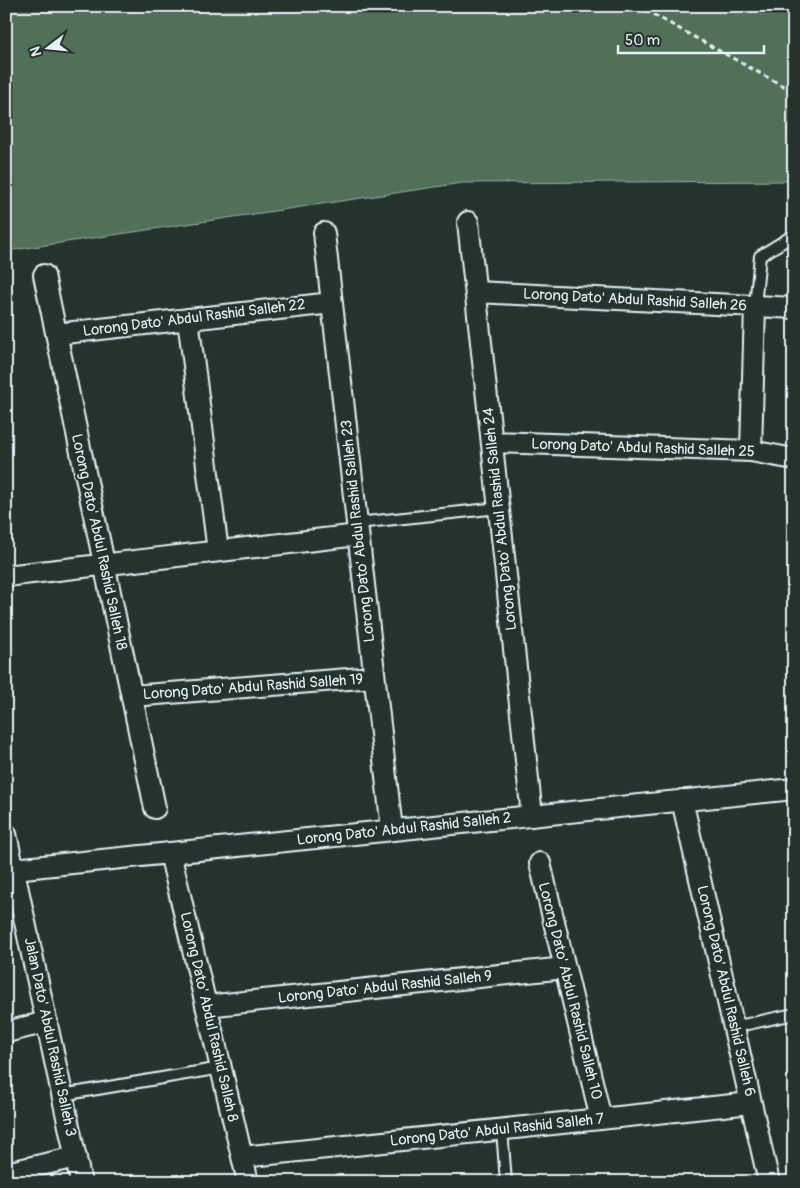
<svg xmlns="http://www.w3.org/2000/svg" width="800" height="1188" viewBox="0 0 800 1188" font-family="Pangolin,sans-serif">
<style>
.green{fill:#517059;stroke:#9cb0a8}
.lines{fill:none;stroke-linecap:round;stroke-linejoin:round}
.service-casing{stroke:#e8f1f8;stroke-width:14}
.minor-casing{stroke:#e8f1f8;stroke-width:24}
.path{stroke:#e8f1f8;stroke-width:3;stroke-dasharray:5 4;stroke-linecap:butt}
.service{stroke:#26332d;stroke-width:10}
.minor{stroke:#26332d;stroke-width:20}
.labels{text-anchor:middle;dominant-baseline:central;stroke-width:4;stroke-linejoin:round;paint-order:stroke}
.street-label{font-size:15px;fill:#e8f1f8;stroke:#26332d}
</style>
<rect width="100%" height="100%" fill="#26332d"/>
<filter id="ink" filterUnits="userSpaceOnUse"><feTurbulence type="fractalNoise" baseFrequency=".02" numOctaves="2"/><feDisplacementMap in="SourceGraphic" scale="10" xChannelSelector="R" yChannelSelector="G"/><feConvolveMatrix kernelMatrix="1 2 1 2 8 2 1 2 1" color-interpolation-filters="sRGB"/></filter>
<g filter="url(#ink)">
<path class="green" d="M6,6h788v175l-332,2 -456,68z"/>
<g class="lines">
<g class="service-casing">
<path id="service" d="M755,306l5,-50 29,-18h5
M357,523l142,-15
M734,1027l60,-13
M62,1095l159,-27
M502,1130l4,52"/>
</g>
<g class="minor-casing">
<path id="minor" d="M468,222l64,594
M324,233l68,597
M44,275l111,533
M476,292l318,16
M188,319l30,232
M56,334l276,-31
M492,442l259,9 43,8
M751,451l4,-145
M6,576l352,-41
M132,696l242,-19
M682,800l87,382
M6,834l75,348
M170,853l78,329
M540,863l61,256
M14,869l780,-80
M206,1006l359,-38
M6,1032l41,-10
M242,1157l509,-54
M6,1173l70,-16"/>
</g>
<path class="path" d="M638,6l156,86"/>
<use href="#service" class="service"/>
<use href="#minor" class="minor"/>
</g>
</g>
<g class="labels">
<g class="street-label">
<text transform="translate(635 300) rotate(3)">Lorong Dato' Abdul Rashid Salleh 26</text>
<text transform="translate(194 318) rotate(-7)">Lorong Dato' Abdul Rashid Salleh 22</text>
<text transform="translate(643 448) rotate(2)">Lorong Dato' Abdul Rashid Salleh 25</text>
<text transform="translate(500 519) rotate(-96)">Lorong Dato' Abdul Rashid Salleh 24</text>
<text transform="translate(358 531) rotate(-96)">Lorong Dato' Abdul Rashid Salleh 23</text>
<text transform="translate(99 542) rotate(78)">Lorong Dato' Abdul Rashid Salleh 18</text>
<text transform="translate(253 687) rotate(-4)">Lorong Dato' Abdul Rashid Salleh 19</text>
<text transform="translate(404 829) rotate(-6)">Lorong Dato' Abdul Rashid Salleh 2</text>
<text transform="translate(385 987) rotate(-6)">Lorong Dato' Abdul Rashid Salleh 9</text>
<text transform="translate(570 991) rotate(76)">Lorong Dato' Abdul Rashid Salleh 10</text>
<text transform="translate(726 991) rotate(77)">Lorong Dato' Abdul Rashid Salleh 6</text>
<text transform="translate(209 1017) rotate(77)">Lorong Dato' Abdul Rashid Salleh 8</text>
<text transform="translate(50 1037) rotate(78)">Jalan Dato' Abdul Rashid Salleh 3</text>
<text transform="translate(497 1130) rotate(-6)">Lorong Dato' Abdul Rashid Salleh 7</text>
</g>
</g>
<rect width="800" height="1188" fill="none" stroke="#26332d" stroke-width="25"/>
<rect x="12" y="12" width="775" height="1163" fill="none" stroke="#e8f1f8" stroke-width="2" filter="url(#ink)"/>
<g transform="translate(48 48) rotate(254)" stroke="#26332d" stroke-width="4" paint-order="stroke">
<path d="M0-4L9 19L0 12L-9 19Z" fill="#e8f1f8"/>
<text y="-8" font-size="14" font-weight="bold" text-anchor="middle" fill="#e8f1f8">N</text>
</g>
<path d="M618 45v8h146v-8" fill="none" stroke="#e8f1f8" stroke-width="2.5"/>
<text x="625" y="45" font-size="15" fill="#e8f1f8" stroke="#26332d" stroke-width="4" paint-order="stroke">50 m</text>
</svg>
